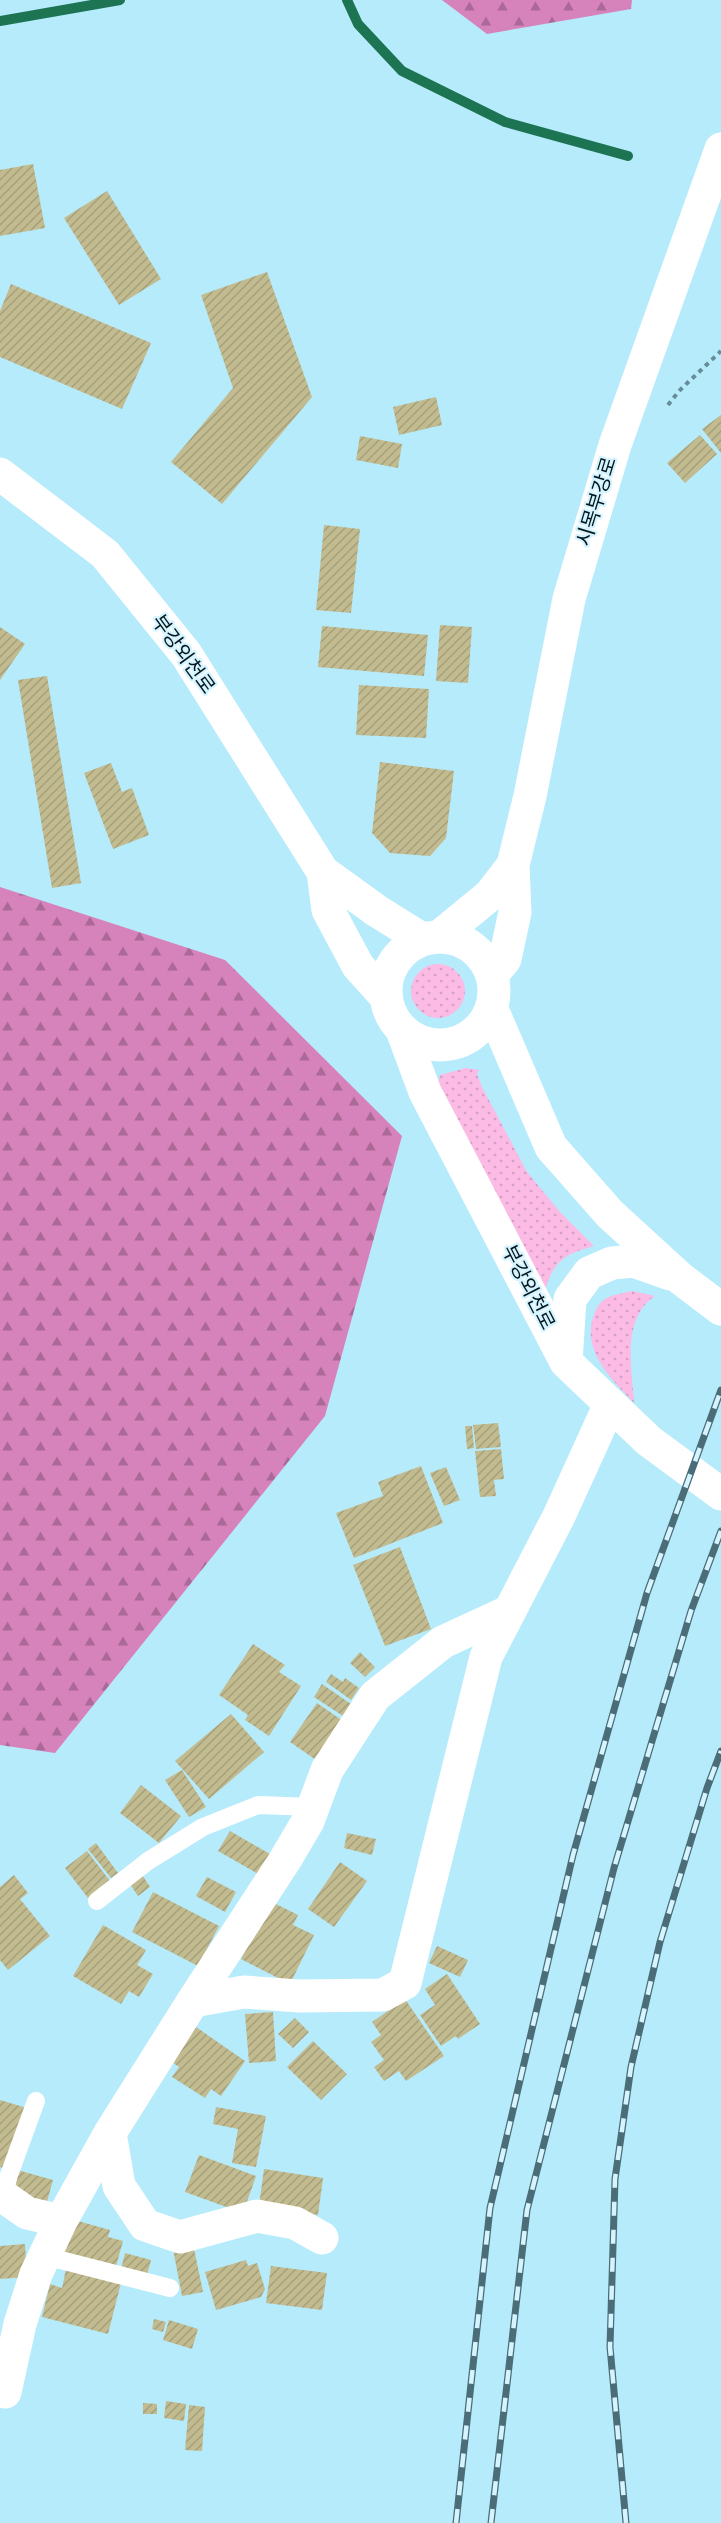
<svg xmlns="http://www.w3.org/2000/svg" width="721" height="2523" viewBox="0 0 721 2523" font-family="Overpass,'Noto Sans KR',sans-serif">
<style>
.grass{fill:url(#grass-dots)}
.forest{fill:url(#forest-firs)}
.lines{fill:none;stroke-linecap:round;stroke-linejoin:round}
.stream{stroke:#1d7453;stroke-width:10}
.building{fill:url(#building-hatch)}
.path{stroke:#668c98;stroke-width:4;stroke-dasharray:4.5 4.5;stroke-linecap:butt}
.service{stroke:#fff;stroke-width:18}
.minor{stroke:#fff;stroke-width:33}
.secondary{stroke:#fff;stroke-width:33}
.rail-casing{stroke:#4b6d77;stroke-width:7}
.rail{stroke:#d5f4ff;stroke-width:4.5;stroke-dasharray:14;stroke-linecap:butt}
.labels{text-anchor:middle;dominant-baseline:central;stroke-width:4.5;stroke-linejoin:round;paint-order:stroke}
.street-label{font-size:20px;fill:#03171d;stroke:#d5f4ff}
</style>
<defs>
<pattern id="grass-dots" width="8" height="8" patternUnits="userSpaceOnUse" patternTransform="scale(1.5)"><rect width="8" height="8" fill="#fbbbe5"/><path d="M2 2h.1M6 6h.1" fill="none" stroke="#d6a0c4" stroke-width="1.8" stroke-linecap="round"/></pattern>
<pattern id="forest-firs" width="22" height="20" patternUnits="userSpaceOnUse" patternTransform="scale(1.5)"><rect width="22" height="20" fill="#d682bb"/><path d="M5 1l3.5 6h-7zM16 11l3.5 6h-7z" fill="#ab6997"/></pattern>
<pattern id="building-hatch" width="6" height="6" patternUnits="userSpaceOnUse" patternTransform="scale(1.5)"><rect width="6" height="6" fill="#c2bb8f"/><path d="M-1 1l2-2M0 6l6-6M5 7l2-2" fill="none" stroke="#a5a07b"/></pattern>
</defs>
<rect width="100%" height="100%" fill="#b6ebfc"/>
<path class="grass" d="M411 991a27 27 0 1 1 54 0a27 27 0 1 1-54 0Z
M466,1068l13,2 -2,4 5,13 45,85 33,40 34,34c-29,8 -41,15 -49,45l-108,-204 3,-12z
M632,1291l23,5c-34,23 -23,71 -21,107 -21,-22 -52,-51 -41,-85 2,-8 7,-18 16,-21 7,-3 16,-4 23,-6z"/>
<path class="forest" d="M442,0h190l-1,9 -144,25z
M0,887l225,73 177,176 -77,280 -270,337 -55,-8z"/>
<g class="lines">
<path class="stream" d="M347,0l11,24 44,47 103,51 123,34
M0,21l120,-21"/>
</g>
<path class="building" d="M33,164l12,64 -45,8v-66z
M107,191l54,88 -42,26 -55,-87z
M267,272l45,125 -90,107 -51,-42 62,-74 -32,-93z
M11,284l140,59 -29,66 -122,-52v-46z
M436,397l6,28 -43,10 -6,-28z
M721,415v38l-19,-24z
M700,435l17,19 -32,29 -18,-20z
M360,436l42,8 -4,24 -42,-8z
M324,525l36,4 -9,84 -35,-3z
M440,625l32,2 -4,56 -32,-2z
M322,626l106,9 -4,41 -106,-9z
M0,627l25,17 -25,36z
M47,676l34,207 -29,5 -34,-208z
M359,685l70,4 -3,49 -70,-3z
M380,762l74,9 -8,67 -16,18 -40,-3 -18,-20z
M111,763l11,29 10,-4 17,47 -36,14 -29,-76z
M498,1423l3,24 -25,2 -3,-24z
M465,1426h7l2,22 -7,1z
M501,1449l3,30 -10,1 2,16 -16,1 -5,-46z
M421,1466l22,57 -89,35 -18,-45 47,-17 -5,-14z
M446,1467l14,33 -16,6 -14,-33z
M400,1547l31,82 -46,17 -32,-81z
M253,1644l32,21 -6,7 22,14 -32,50 -24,-16 3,-5 -29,-20z
M360,1652l15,15 -10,10 -15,-14z
M331,1674l12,8 2,-4 14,10 -8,12 -25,-18z
M322,1684l29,20 -8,12 -29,-19z
M317,1703l29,20 -27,39 -29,-20z
M231,1714l33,38 -55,47 -34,-38z
M182,1770l24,37 -17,10 -24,-37z
M141,1785l40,31 -22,27 -39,-30z
M230,1831l40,23 -12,20 -40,-23z
M347,1833l29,6 -4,16 -28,-7z
M96,1843l22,30 -7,5 -23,-29z
M87,1851l23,30 -22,17 -23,-30z
M340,1862l27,19 -33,46 -26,-18z
M141,1873l9,14 -12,9 -10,-15z
M14,1875l14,18 -8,6 30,37 -42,34 -8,-10v-73z
M207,1877l29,15 -11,20 -29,-16z
M153,1892l66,34 -21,40 -66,-34z
M270,1901l28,14 -5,10 21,10 -24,49 -49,-25z
M103,1925l43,25 -9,15 16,9 -14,23 -10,-6 -8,13 -48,-28z
M437,1946l31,14 -8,17 -31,-14z
M447,1974l33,50 -22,15 -2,-3 -15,10 -21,-31 15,-10 -10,-16z
M405,1999l39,57 -38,25 -7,-10 -15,10 -10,-14 10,-7 -13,-18 10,-7 -9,-13z
M273,2012l3,49 -27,2 -4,-49z
M295,2018l14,14 -16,16 -15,-14z
M196,2027l49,34 -24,35 -10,-7 -6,9 -33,-21 7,-10 -7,-5z
M313,2041l34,33 -26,26 -34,-33z
M0,2100l27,8 -19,62 -8,-3z
M216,2107l50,9 -10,51 -24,-4 6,-34 -25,-5z
M199,2155l57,21 -13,37 -58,-21z
M14,2169l39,11 -6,22 -39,-10z
M264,2169l59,9 -5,37 -59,-9z
M71,2219l39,11 -2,7 15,4 -8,29 -54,-14z
M25,2244l2,33 -27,2v-33z
M193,2244l10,48 -21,4 -9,-47z
M125,2253l26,7 -5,19 -26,-6z
M246,2260l2,6 9,-3 8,26 -4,8 -45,13 -11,-38z
M271,2266l56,7 -5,37 -56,-7z
M66,2269l55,14 -13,51 -66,-17 8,-33 12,4z
M154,2319l12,3 -3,10 -11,-3z
M169,2320l29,9 -6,20 -29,-9z
M166,2401l20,3 -2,17 -20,-3z
M143,2403l14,1v10h-14z
M189,2405l16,2 -3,44 -17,-1z"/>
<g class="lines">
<path class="path" d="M668,405l11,-14 42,-40"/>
<path class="service" d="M97,1901l51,-40 55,-34 55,-22 55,2
M3,2197l6,-22 27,-74
M45,2256l125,32"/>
<path class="minor" d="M510,1611l-67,31 -68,54 -48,74 -19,51 -23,39 -92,141 51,-9 55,4 84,-1 22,-12 81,-326 73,-141 51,-112
M193,2001l-83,132 9,53 26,39 35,12 77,-21 38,7 27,15
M0,2194l27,19 34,8 49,-88
M5,2392l15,-68 16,-50 25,-53"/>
<path class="secondary" d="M0,474l105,80 81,100 137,218 54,39 45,28
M323,872l5,38 30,56 28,31
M440,936l50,-41 23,-30
M386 991a54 54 0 1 1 108 0a54 54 0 1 1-108 0Z
M492,975l13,-16 10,-47 -2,-47 17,-69 39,-197 46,-154 106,-296
M492,1009l59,138 59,67 70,64 41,31
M402,1030l23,62 141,270 83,79 72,53
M566,1362l4,-63 19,-26 23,-10 21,-2 37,13"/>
<g class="rail-casing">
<path id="rail" d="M456,2523l34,-315 83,-353 74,-262 74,-203
M491,2523l36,-313 87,-342 77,-257 30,-80
M626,2523l-16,-176 5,-168 16,-112 29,-125 47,-154 14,-37"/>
</g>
<use href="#rail" class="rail"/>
</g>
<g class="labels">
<g class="street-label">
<text transform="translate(598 502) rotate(-73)">시목부강로</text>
<text transform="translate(182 655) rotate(54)">부강외천로</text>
<text transform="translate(527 1288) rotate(63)">부강외천로</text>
</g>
</g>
</svg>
